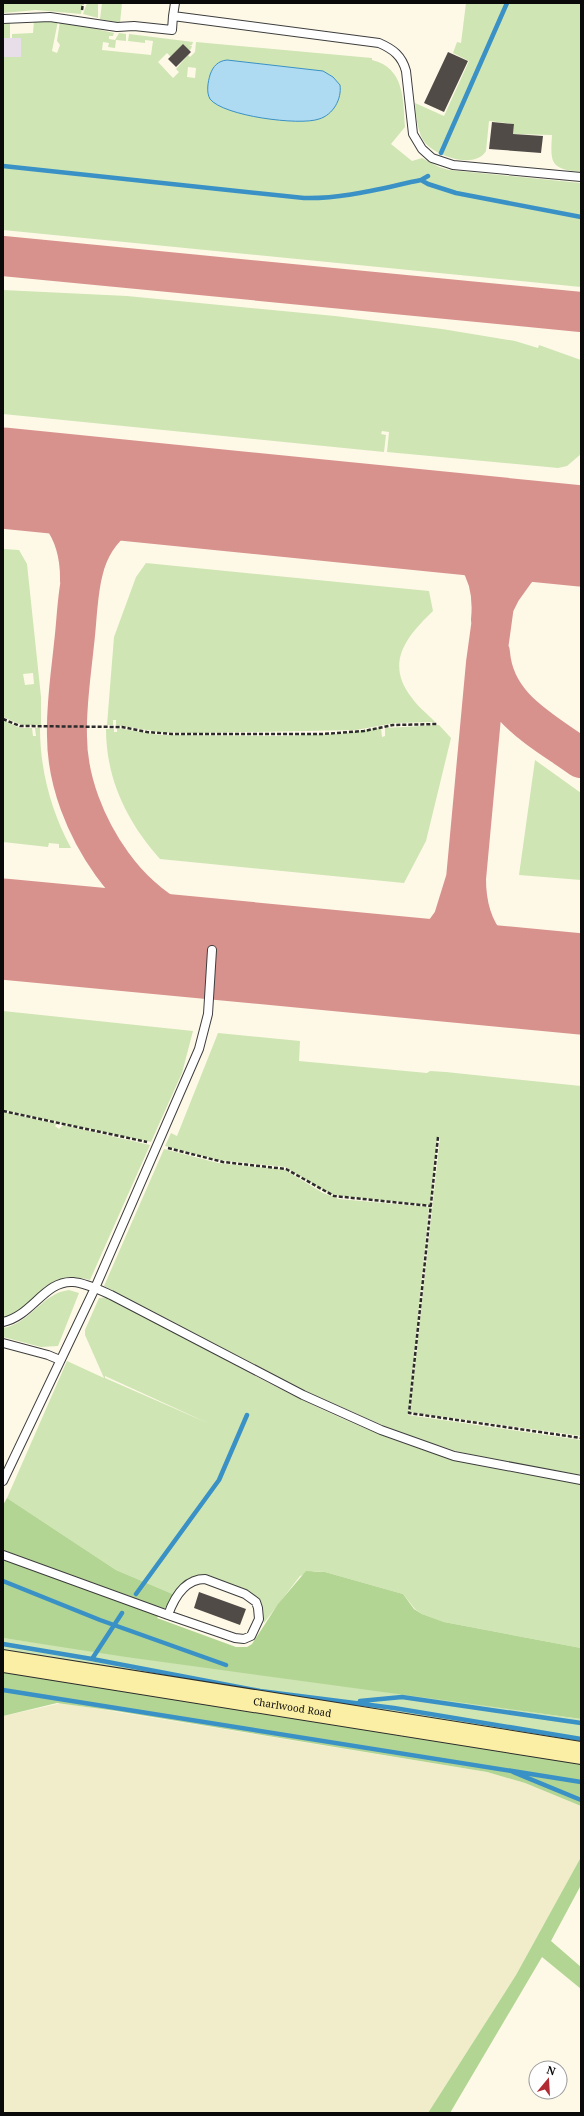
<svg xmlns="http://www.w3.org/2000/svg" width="584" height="2116" viewBox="0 0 584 2116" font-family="'Noto Serif',serif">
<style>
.industrial{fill:#e7dee9}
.farmland{fill:#f1edca}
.green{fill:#cfe5b4;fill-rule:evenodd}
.forest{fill:#b3d594}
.water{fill:#afdbf2;stroke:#3a91c5}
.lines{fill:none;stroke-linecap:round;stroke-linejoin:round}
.stream{stroke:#3a91c5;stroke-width:4.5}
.taxiway{stroke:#d8928e;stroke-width:40}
.runway{stroke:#d8928e;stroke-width:101}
.building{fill:#514b47}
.lane-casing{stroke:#3d3d3d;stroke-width:10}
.secondary-casing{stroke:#2c2c2c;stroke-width:24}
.path{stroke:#2c2c2c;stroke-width:2.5;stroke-dasharray:4 2;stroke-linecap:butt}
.lane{stroke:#fff;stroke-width:8}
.secondary{stroke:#fbefa6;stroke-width:22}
.labels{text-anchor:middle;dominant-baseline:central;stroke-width:4;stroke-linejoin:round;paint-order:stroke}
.street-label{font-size:10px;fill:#0a0a0a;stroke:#fff}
</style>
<rect width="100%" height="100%" fill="#fef9e7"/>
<path class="industrial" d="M3,38h18v19h-18z"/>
<path class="farmland" d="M62,1703l425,69 38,11 56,23v51l-65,118 -88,138h-425v-397z"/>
<path class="green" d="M3,3h80l-2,11 -45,-4 -33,3z
M87,3h11v15l-15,-4z
M102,3h20l-2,20 -20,-4z
M466,3h115v169c-30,-3 -31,-8 -29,-37l-39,-1 1,-10 -25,-3 -3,30c-11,19 -53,5 -63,-11 -6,-11 -7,-25 -8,-37l29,13 25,-55 -16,-8 4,-11 4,1z
M34,21h24l-6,30 5,2 3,-8 -3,-4 3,-20 54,12 -1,3h-4v3l6,1 4,-7 7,1v7l-10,-1 -1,8 -7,-1 1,-4 -6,-1 -1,8 49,5 2,-14 -8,-1v3l-17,-2 1,-7 64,8 -1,3h-3l3,1 -1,3 -16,12 -8,-8 -9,9 15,16 6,-6 -3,-3 12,-14 2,2 5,-5 1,-10 176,16v2c33,8 31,40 33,67l-14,17 21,17 10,-3 17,9 10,3 132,13v104l-578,-57v-173h18v-19h-9v-4l21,-1zM188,67l8,1 -1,10 -8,-1z
M10,23v15h-7v-14z
M3,290l124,6 208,20 107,13 73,12 23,7 1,-3 42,15v94l-14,12 -9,2 -171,-16 2,-20 -7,-1 -1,3 5,1 -2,17 -381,-38z
M3,549l16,1 8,14 14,133v28h-19l-19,-8zM33,673l1,11 -9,1 -2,-11z
M146,563l283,28 4,20c-26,25 -49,52 -21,87 6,9 16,16 23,24l-40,1 -39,7 -163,3 -34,-1 -43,-7v-5h-3v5h-6l7,-88 22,-60z
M3,720l17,8h12l1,8h3l-1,-8h5c0,42 11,83 31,120h-12v-4l-10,-1 -1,4 -45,-5z
M439,725l12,13 -25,103 -22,42 -244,-24c-33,-37 -54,-80 -54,-130h8v3h3v-4l43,7 118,1 62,-2 41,-6 1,9 3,-1v-8z
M535,760l46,33v87l-62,-5z
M3,1011l190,20 -11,42 -31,69 -148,-32z
M218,1033l82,8 -1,20 128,12 3,-2 16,1 135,14v350l-171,-24 30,-275h-3l-7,68 -95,-10 -6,-2 -44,-26 -66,-7 -54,-14 6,-13 6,3z
M3,1112l54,12 -2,2 4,3 4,-4 87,20 -60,135c-53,-13 -47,29 -87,38z
M164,1149l54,14 67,7 38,23 16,6 90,8 -21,208 173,25v35l-89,-16 -36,-8 -56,-18 -99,-44 -197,-103z
M69,1290l10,3 -21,53 -17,1 -38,-10v-9c27,-4 39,-35 66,-38z
M108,1297c107,55 212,122 328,157 47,14 96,21 145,30v164l-137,-26 -22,-8 -7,-5 -12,-15 -78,-22 -11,-1 -14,5 -36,47 -1,-16 -6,-8 -58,-23 -11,4 -13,15 -59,-25 -109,-72 60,-137 37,17 -19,-43v-5l14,-32zM105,1376l105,48 -105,-46z
M3,1638l578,81v28l-578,-91z"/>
<path class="forest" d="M7,1498l109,72 59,25 -18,23 79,29h11l5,-3 26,-40 28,-33 19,1 78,22 11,15 8,5 22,8 137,26v71l-455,-62 -123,-19v-133z
M3,1672l578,92v42l-56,-23 -38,-11 -371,-61 -59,-8 -54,13z
M581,1857v28l-30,56 30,26v22l-39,-32 -92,156h-22l88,-138z"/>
<path class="water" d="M227,60l96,11 10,6 7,8c2,14 -7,30 -21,34 -19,7 -96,-3 -109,-20 -4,-7 -2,-17 0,-24 3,-9 8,-14 17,-15z"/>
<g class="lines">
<path class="stream" d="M441,153l66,-150
M3,166l301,32c40,1 78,-10 117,-18l7,-4
M421,180l7,4 28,9 125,24
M3,1581l97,39 126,45
M136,1594l83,-114 28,-65
M122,1613l-30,46 168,32 134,17 187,31
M3,1644l89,15
M3,1690l578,92
M360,1701l42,-4 179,26
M513,1772l68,28"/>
<path class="taxiway" d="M3,256l578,56
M3,478c51,16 78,49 77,103
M182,496c-47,1 -88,27 -99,75 -6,23 -6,49 -9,73 -3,30 -8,61 -7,92 0,45 19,92 45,128 38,53 84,70 143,89
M422,520c48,16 74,47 69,100
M490,653c4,54 52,77 91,105
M466,879c0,58 31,89 85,102
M377,965l50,-17 13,-9 13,-18 13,-42 20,-216 8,-58 7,-14 15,-21 65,-63"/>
<path class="runway" d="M3,478l578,58
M3,929l578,55"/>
</g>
<path class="building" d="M183,44l8,8 -15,15 -8,-8z
M448,52l20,9 -24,51 -20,-9z
M492,122l22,2 -1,10 30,2 -2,17 -52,-4z
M199,1592l47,17 -6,16 -46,-17z"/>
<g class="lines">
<g class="lane-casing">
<path id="lane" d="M173,16l2,-13
M3,19l47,-2 67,10 17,-1 38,4 1,-14 206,27c14,6 23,13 27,28l7,63 9,15 10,9 21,7 128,12
M3,1322c29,-6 42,-42 70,-40 13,1 27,8 38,13l192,100 78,35 73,26 127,24
M3,1343l45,12 12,5
M3,1481l92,-193 104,-239 9,-35 4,-64
M3,1555l165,60
M205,1579l40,15 11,8 2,6 1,11 -8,17 -7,3 -9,-1 -67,-23c6,-17 17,-36 37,-36z"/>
</g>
<g class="secondary-casing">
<g id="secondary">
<path id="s1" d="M3,1661l578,92"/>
</g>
</g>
<path class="path" d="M82,10l1,-7
M3,719l17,7 102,1 25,5 25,2h151l41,-3 29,-6 44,-1
M3,1111l144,31
M438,1137l-29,276 172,25
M168,1148l55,14 63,7 48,27 97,10"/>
<use href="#lane" class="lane"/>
<use href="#secondary" class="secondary"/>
</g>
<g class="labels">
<g class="street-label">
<text stroke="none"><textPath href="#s1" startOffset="293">Charlwood Road</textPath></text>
</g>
</g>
<rect width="584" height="2116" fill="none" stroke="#0a0a0a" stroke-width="8"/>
<g transform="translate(548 2080) rotate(18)"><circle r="19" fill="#ffffff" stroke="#9d9d9d"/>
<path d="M0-3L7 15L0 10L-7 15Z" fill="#b12a34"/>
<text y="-6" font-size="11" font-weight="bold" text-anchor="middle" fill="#0a0a0a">N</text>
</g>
</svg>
